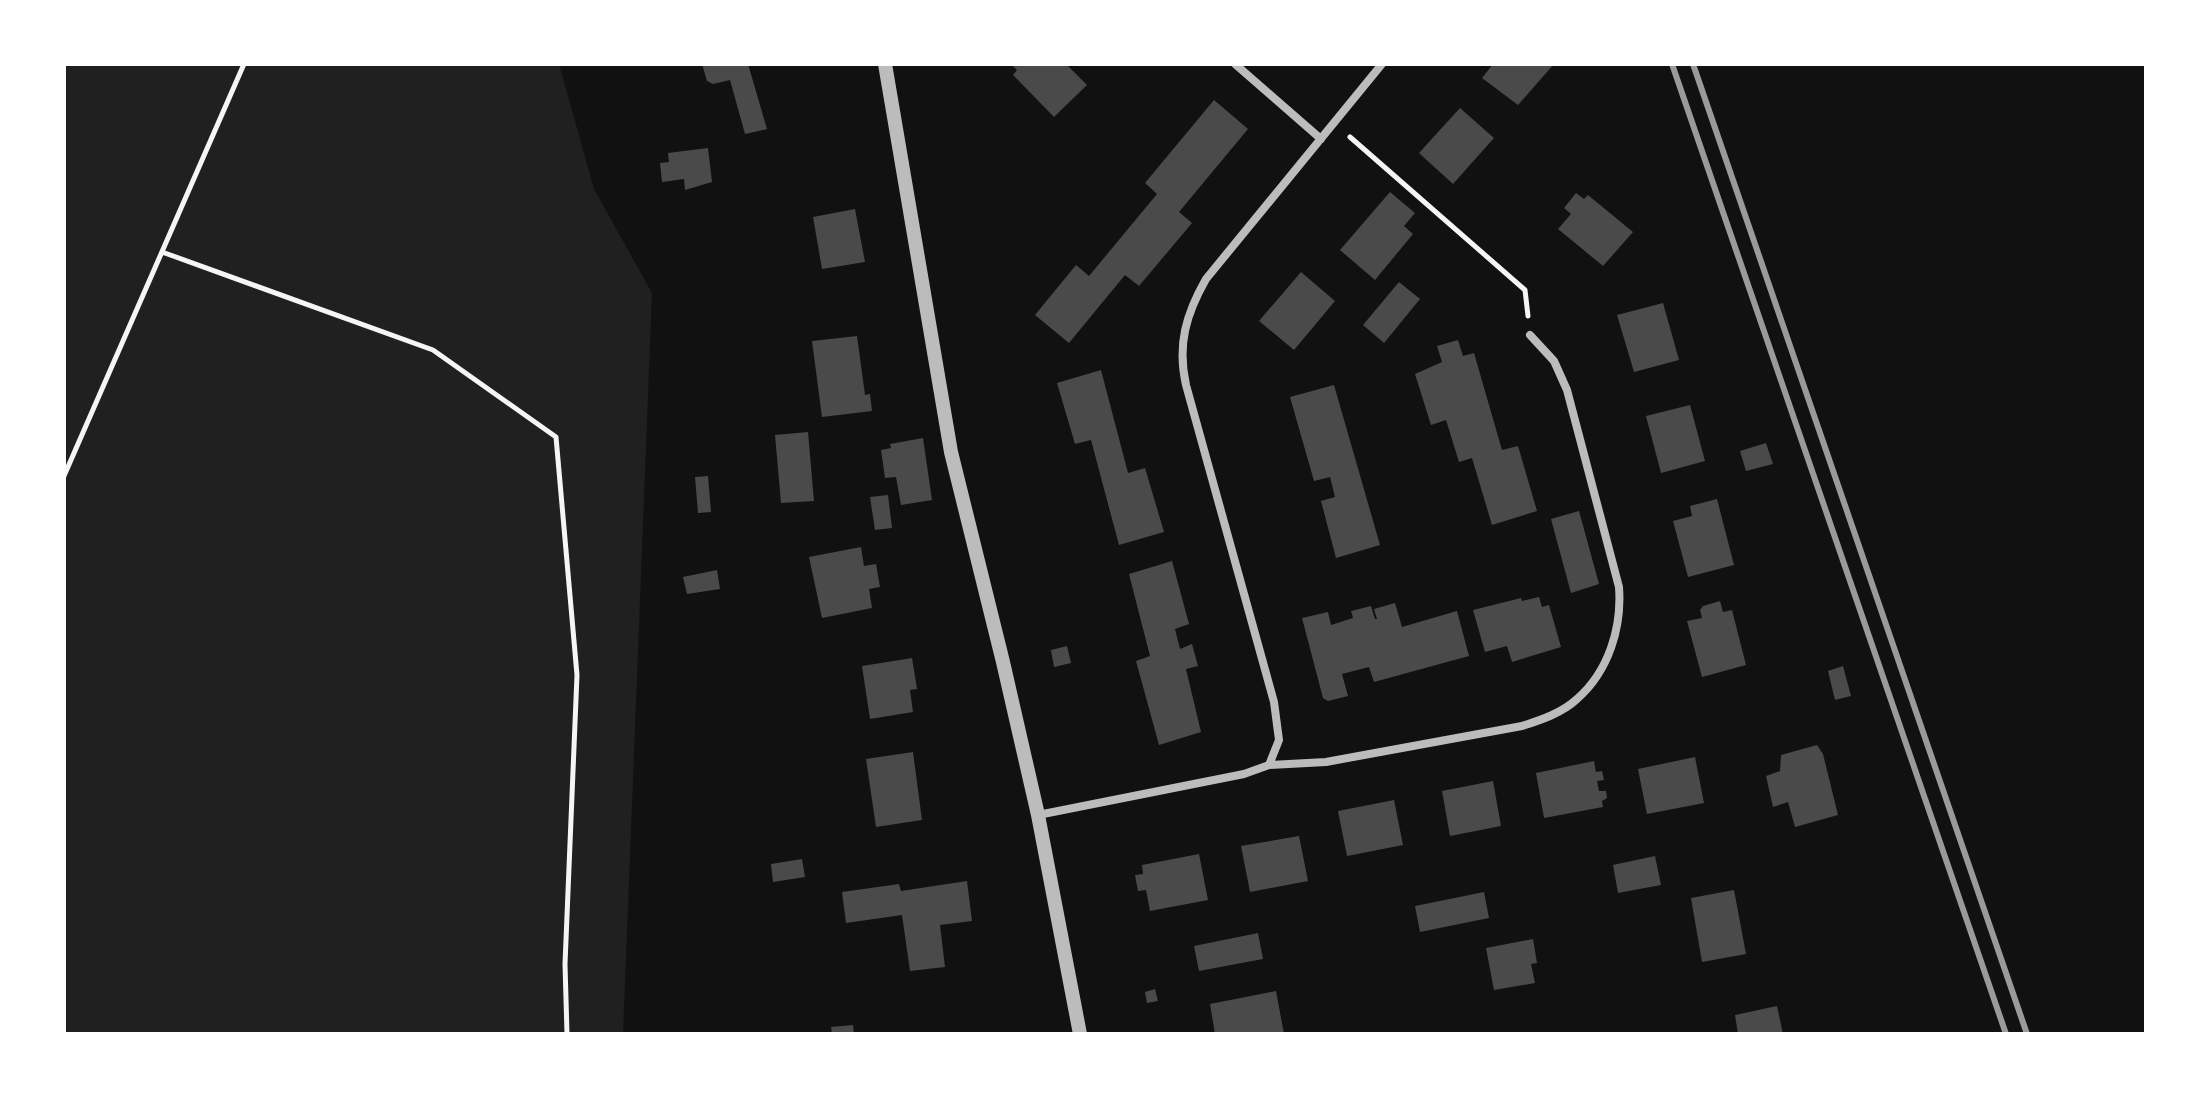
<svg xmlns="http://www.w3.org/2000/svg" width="2210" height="1098" viewBox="0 0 2210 1098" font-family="Literata,serif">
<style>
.green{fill:#202020}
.building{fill:#4a4a4a}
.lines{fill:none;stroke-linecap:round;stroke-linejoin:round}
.path{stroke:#f5f5f5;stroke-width:5}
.minor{stroke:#bcbcbc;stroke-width:8}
.tertiary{stroke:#bcbcbc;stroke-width:14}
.rail{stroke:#9a9a9a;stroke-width:6}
</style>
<rect width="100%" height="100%" fill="#111"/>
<path class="green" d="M64,64h495l35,125 58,104 -29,741h-559z"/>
<path class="building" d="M702,64h46l19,65 -22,5 -15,-54 -17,4 -6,-3z
M1011,64h55l21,21 -33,32 -41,-42 4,-5z
M1493,64h61l-36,41 -36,-27z
M1214,100l34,29 -69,83 13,11 -53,63 -14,-11 -56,68 -34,-28 41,-50 13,11 68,-82 -12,-11z
M1460,108l34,30 -41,46 -34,-31z
M708,148l4,34 -27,8 -1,-11 -22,3 -2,-19 9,-1 -1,-9z
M1390,192l25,21 -11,13 9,8 -38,46 -35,-30z
M1576,193l8,6 4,-4 45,37 -30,34 -45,-37 13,-15 -7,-6z
M855,209l10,53 -43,7 -9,-52z
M1301,272l34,29 -41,49 -35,-29z
M1399,282l21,17 -36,44 -21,-18z
M1663,303l16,57 -45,12 -17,-57z
M857,336l8,59 5,-1 2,17 -50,6 -10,-76z
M1458,340l5,16 11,-3 28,97 16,-4 19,65 -45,14 -20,-67 -13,4 -13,-42 -15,5 -16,-51 27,-12 -5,-16z
M1101,370l27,103 17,-5 19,64 -45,13 -28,-105 -16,4 -18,-61z
M1334,385l46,160 -44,13 -15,-57 14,-4 -5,-20 -16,4 -24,-84z
M1690,405l15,56 -44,12 -15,-57z
M808,432l6,69 -33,2 -6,-68z
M923,438l9,62 -31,5 -5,-28 -11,1 -4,-28 10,-2 -1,-4z
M1766,443l7,21 -27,7 -6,-20z
M708,476l3,36 -13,1 -3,-36z
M888,495l4,33 -17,2 -5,-33z
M1717,499l17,66 -46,12 -15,-56 19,-5 -2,-10z
M1579,511l20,73 -28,9 -20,-74z
M861,547l3,19 12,-2 4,23 -11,2 3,19 -50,10 -13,-61z
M1172,561l17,63 -14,5 5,20 12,-5 6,22 -12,3 15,63 -42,13 -23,-84 14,-5 -21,-82z
M717,570l3,19 -33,5 -4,-17z
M1539,597l3,10 7,-2 12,42 -49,15 -5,-16 -22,6 -12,-42 48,-12 1,3z
M1720,601l3,11 9,-2 14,55 -44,12 -15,-56 15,-3 -2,-8 3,-4z
M1395,603l7,24 55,-16 12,45 -95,26 -5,-15 -27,7 6,22 -20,5 -5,-3 -21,-80 26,-6 3,13 22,-7 -2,-7 20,-5 4,13h2l-3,-10z
M1067,646l4,17 -17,4 -3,-17z
M912,658l5,31 -7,1 3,22 -43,7 -8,-53z
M1843,666l8,30 -16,4 -7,-29z
M1817,745l6,9 15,61 -43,12 -7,-25 -15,5 -7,-31 14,-5 1,-16z
M913,752l9,68 -46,7 -10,-68z
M1695,757l9,46 -57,11 -9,-45z
M1594,761l2,11 6,-1 2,9 -7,1 2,10h7l1,7 -5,3 1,6 -59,11 -8,-45z
M1493,781l8,45 -51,10 -8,-45z
M1394,800l9,45 -56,11 -9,-45z
M1299,836l9,45 -58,11 -9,-46z
M1199,854l9,46 -58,11 -4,-21 -8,1 -3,-16 8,-1 -1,-9z
M1655,856l6,29 -43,8 -5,-28z
M802,859l3,18 -32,5 -2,-18z
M967,881l5,40 -32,4 5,42 -35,4 -8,-56 -56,8 -4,-31 57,-8 2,7z
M1734,890l12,64 -44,8 -11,-64z
M1484,892l5,26 -69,14 -5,-26z
M1258,933l5,26 -64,12 -5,-25z
M1533,939l4,24 -6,1 4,19 -41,7 -8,-42z
M1155,989l3,12 -11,2 -2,-11z
M1276,991l8,43h-69l-5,-30z
M1777,1006l6,28h-45l-3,-19z
M853,1025l1,9h-22l-1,-7z"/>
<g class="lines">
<path class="path" d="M1350,137l175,153 3,26
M162,252l271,98 123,87 21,238 -12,289 2,70
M64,476l180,-412"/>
<path class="minor" d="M1235,64l86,75
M1269,765l10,-25 -5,-38 -88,-317c-9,-40 0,-71 20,-106l176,-215
M1038,815l206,-41 25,-9 57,-3 196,-36c19,-6 40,-13 55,-27 32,-28 45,-72 42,-112l-52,-197 -13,-29 -24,-26"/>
<path class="tertiary" d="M885,64l66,388 52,210 35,153 42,219"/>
<path class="rail" d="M1672,64l334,970
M1693,64l334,970"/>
</g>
<rect width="2210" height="1098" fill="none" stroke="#ffffff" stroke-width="132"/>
</svg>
